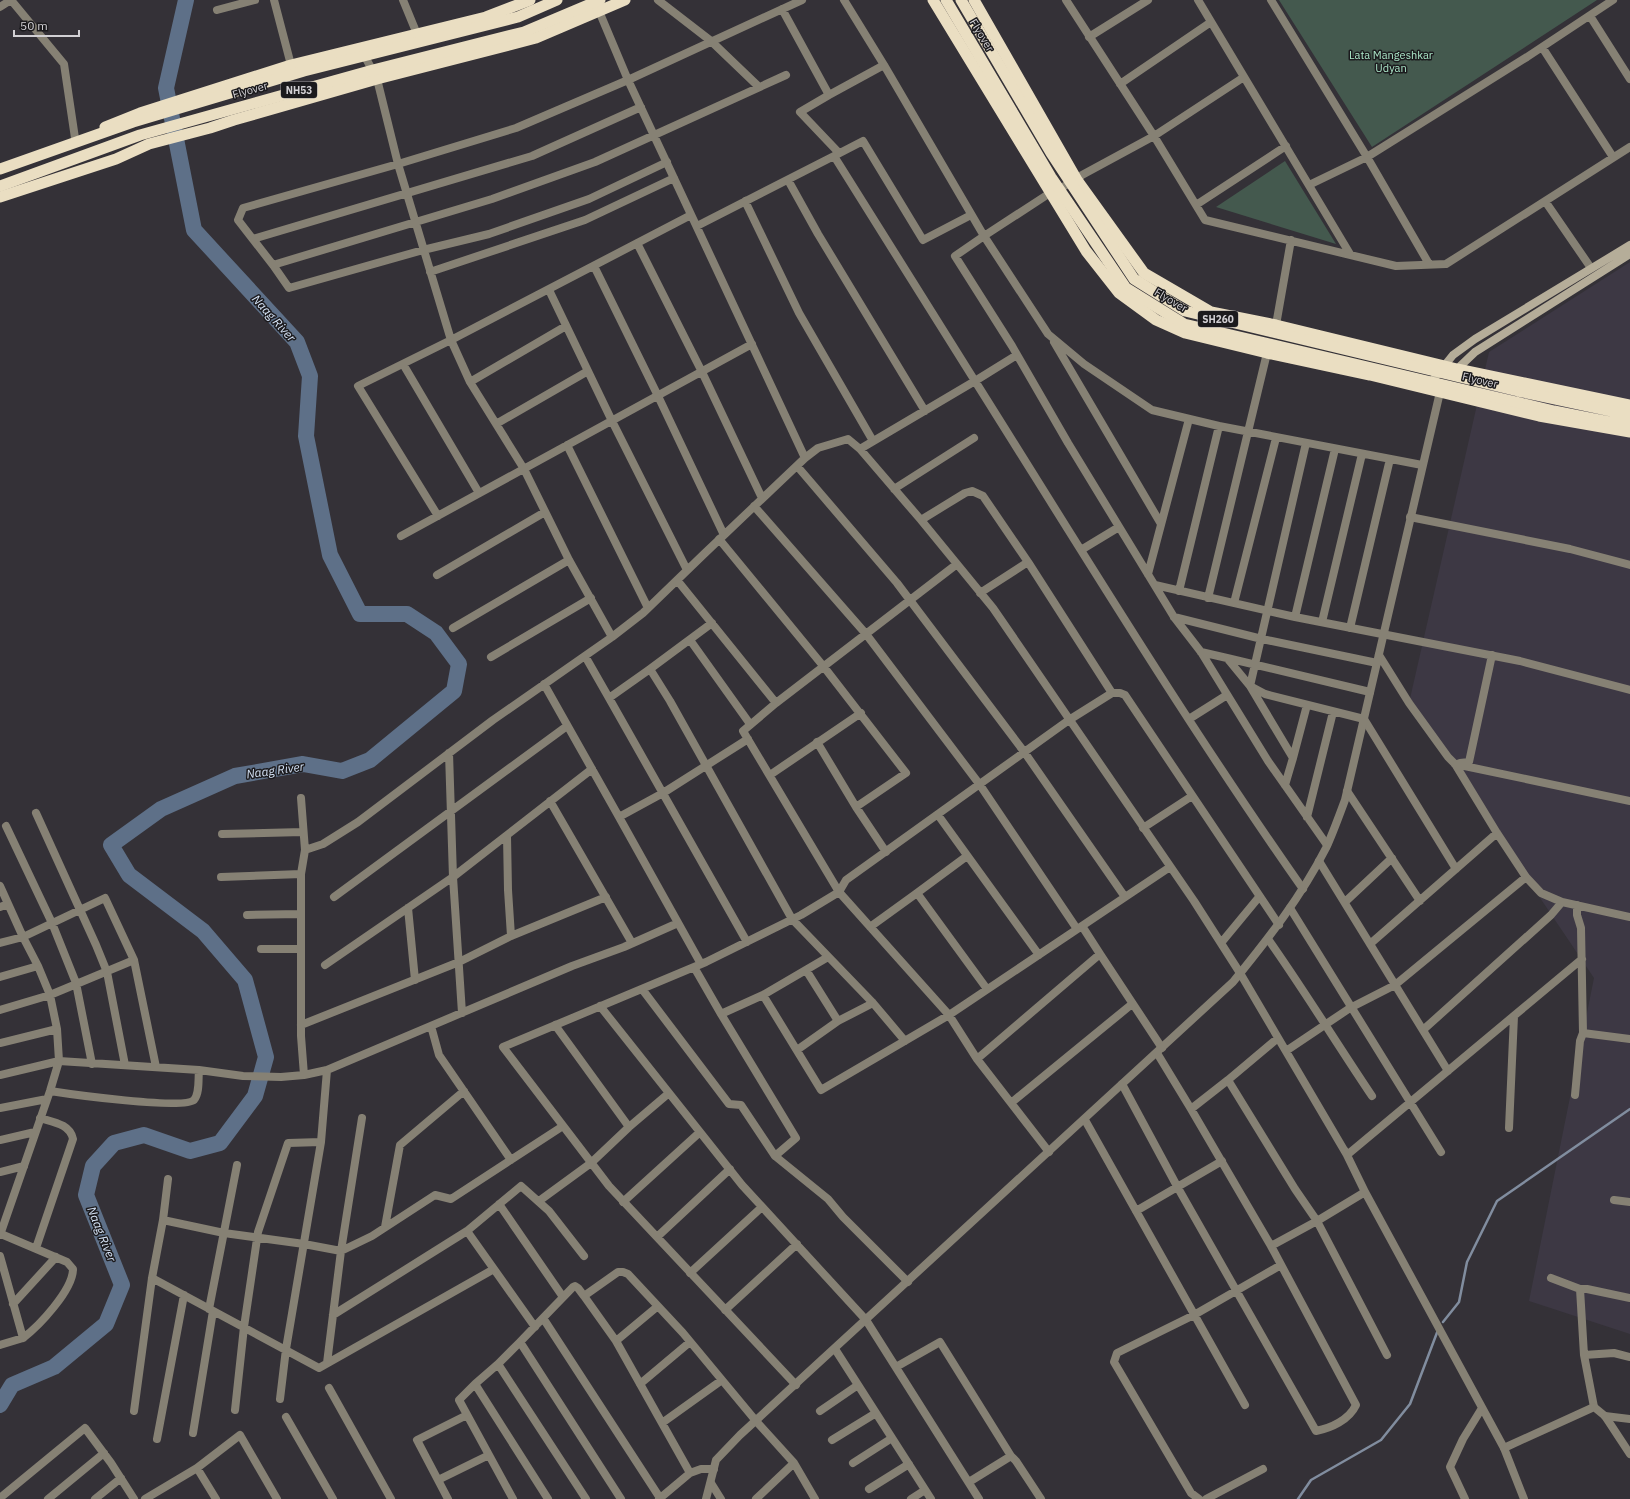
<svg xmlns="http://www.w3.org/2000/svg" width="1630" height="1499" viewBox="0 0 1630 1499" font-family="'IBM Plex Sans',sans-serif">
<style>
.built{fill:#3d3844}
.green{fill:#44594e}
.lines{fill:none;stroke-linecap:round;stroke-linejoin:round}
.stream{stroke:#818d9f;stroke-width:2.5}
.river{stroke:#5e7088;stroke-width:16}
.minor{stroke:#868174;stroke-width:8}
.tertiary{stroke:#868174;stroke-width:8}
.secondary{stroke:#b5ad99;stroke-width:8}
.trunk{stroke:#eadec2;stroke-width:11}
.trunk-bridge{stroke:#eadec2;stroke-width:11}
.labels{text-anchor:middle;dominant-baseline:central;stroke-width:3;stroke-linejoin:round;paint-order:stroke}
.shield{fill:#1b1a1d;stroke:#9b999d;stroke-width:1}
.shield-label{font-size:10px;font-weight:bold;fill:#d2d0d4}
.street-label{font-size:11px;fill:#d2d0d4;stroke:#1b1a1d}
.park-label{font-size:11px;fill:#ace7c9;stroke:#1b1a1d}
.water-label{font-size:12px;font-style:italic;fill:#d6e4f7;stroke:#1b1a1d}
</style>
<rect width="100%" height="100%" fill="#343137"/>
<path class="built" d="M1630,262v1072l-101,-33 65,-323 -185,-275 80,-351z"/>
<path class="green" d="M1279,0h318l-225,147z
M1285,161l51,83 -120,-37z"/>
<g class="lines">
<path class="stream" d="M1443,1322l16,-20 8,-40 30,-61 133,-92
M1298,1499l13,-19 70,-40 29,-36 28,-74"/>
<path class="river" d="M0,1405l12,-20 42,-18 52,-43 16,-39 -36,-90 7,-29 21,-23 30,-8 46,16 30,-8 35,-47 11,-39 -21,-77 -42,-49 -74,-56 -18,-30 50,-36 74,-33 68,-12 39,7 28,-11 84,-69 5,-27 -23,-31 -29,-19h-47l-30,-59 -24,-119 4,-60 -13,-34 -103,-112 -28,-142 20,-88"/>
<path class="minor" d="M11,0l53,64 11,74
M274,0l17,65
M403,0l14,34
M658,0l53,41 48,46
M802,0l-174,80 177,378
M844,0l40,65 100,171 -29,20 57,90 56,97 106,174 27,35 67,109 59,84
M1066,0l88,136 51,84 191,46 50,-2 184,-117
M1198,0l152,254
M1271,0l96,157 62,107
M0,7l11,-7
M604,9l-5,2 29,69 -112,48 -118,36 -155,44 -5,12 35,45 16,23 134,-38 66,-16 100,-35 78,-37
M782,9l47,86 55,-30
M217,10l38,-10
M1590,16l40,63
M1089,37l59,-37
M1542,47l71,110
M362,51l15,28 21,85 53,176 -93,46 80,130
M1244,77l-90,59 -72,39 -5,5 -27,13 -66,43 64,98 36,30 68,46 67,16 203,39
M1120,84l91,-62
M829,95l-29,17 39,41
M834,156l29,-15 60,99 48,-25
M788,180l30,54 107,177
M1309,185l58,-28 160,-100 86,-57
M745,201l54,112 74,128
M1545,201l46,67
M1196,205l90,-59
M697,226l137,-70 141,225 -115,68 61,71 72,88 201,293 46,72 107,182 235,-196
M253,239l279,-83 109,-49
M637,243l65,129 60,126
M273,265l219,-66 103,-37 191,-87
M594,266l64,130 66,139
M430,272l155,-52 89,-42
M549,290l63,131 75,149
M1276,325l15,-85
M1054,342l107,182
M1017,355l-42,26c107,170 212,343 328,508
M403,364l76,129
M470,382l96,-56
M496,424l92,-53
M567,445l81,163
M797,466l100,117 128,170 100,144
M894,489l80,-51
M754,506l112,128 114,151 97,144
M1410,517l160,32 60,16
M921,520l44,-27 7,-2 11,5 45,66 84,131
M401,536l351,-192
M719,539l105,128 82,106 -50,34 30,45
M1081,550l38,-23
M1148,574l41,-155
M437,575l108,-63
M677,580l99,123 181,-139
M1155,585l140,32 225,44 110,29
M1179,591l40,-165
M980,593l48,-31
M1208,598l59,-245
M1234,603l42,-165
M1174,617l88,22 115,24
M1295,617l40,-168
M1322,622l40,-168
M712,623l-62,46 20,32 122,218 81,84 32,38
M453,628l116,-68
M1350,628l40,-169
M612,637l-43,-77 -45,-91 -54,-87 -19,-42 240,-125
M690,640l60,84
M1201,652l26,6 23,28 15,8 99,25 92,150
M1379,655l30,48 39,54 7,7 42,69 29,44 15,16 21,9 68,15
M585,656l24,42
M491,657l100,-59
M1227,658l143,34
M650,669l-41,29 138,244
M544,684l75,133
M776,703l-33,28 96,161 110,123 28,44
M1189,719l38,-24
M817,742l39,65
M449,753l4,124 9,136
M1293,758l14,-53
M1460,763l9,-1 23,-107
M1455,764l175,37
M770,775l91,-62
M1285,785l8,-27 -43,-72 56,-243
M1347,791l73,110
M301,798l4,52
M550,801l82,142
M36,813l60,132 11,27 18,93
M938,815l101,140
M1307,817l26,-105
M6,826l46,97 24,60 16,81
M1143,828l49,-32
M222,834l81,-2
M507,836l1,54 3,46
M967,856l-50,37 70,96
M1319,861l129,210
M221,877l80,-3
M0,886l23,51 15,29 12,29 7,34 -57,14
M334,897l233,-171
M1345,902l47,-44
M0,907l8,-3
M408,908l7,72
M1290,908l151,244
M247,915l54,-1
M1082,926l18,28
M870,927l47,-34
M1268,939c36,51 69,105 104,157
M0,943l23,-6 82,-39 29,62 -84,35 -50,15
M1221,943l38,-46
M1370,944l127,-111
M261,949h40
M134,960l22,107
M701,964l-82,-147 44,-24 85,-54
M325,965l128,-88 139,-108
M694,967l27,47
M806,970l32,51
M0,977l38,-11
M642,989l87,115 12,1 34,51 21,-18 -75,-124 42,-19 58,95 128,-75 221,-148
M763,995l65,-38
M600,1006l142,179 124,135 113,179
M301,1025l158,-63 52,-26 95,-39
M555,1025l74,102
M431,1026l8,29 72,105
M1423,1030l128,-115 11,-13
M1583,1033l47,6
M1278,1038l-50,42 67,109 22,32 70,134
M797,1050l41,-29 35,-18
M1286,1051l64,-43 45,-23 131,-108
M1157,1053l34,56
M327,1070l245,-104 52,-19 54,-24
M0,1075l59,-14 -2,-32
M1122,1084l56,104 138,243c15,-3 33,-11 40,-26l-85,-159 -80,-137 37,-29
M50,1091c19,3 134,19 144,9 6,-7 4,-22 5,-30
M1575,1095l5,-54 3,-8 -2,-105 -4,-13v-10
M1011,1103l121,-99
M0,1108l47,-9
M1085,1120l160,285
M1509,1128l5,-112
M0,1140l35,-8
M1049,1152l-72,-93 123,-105 62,94
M775,1156l53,43 15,18 65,65
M0,1172l24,-6
M1365,1192l139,256
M1614,1200l16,2
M539,1201l52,-38 38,-36 40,-34
M623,1202l77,-70
M499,1204l64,93
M1136,1211l86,-50
M163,1220l61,13 80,11 37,7 31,-15 63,-41 16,4 112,-73
M385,1227l15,-82 64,-54
M467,1231l68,96
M1,1234l66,28 6,7c0,21 -34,57 -50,69
M0,1235l50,-144 9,-30 140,9 44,6 38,1 23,-2
M657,1237l73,-68
M1271,1246l46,-25 48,-29 -20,-41
M36,1248l37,-109c-3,-15 -20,-17 -33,-21
M0,1256l23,82 -23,7
M690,1273l72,-66
M152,1278l167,90 175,-99
M1551,1278l29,11h7l43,9
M1580,1289l4,66 10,52
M584,1296l-6,-8 -3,-2 -2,1 -30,31 117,180
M13,1304l43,-47
M209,1309l28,-144
M725,1310l72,-66
M333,1315l134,-84 54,-45 28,25 35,45
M543,1318l-23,24 101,157
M616,1341l42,-35
M520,1342l-22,22 88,135
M835,1349l96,150
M1584,1355l30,-2 16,4
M327,1363l14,-112 21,-133
M498,1364l-23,20 73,115
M896,1367l44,-25 71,114 5,5 25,38
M475,1384l-16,16 54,99
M640,1384l50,-42
M796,1385l-187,-199 -106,-139 203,-85 95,-47 38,-23 7,-12 223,-160 43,-27h8l5,2 154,230
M329,1388l62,111
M280,1399l6,-50 35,-207 6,-72 -23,5 -3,-39v-162l4,-24 18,-6 35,-22 135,-102 119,-83 31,-24 61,-59 101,-96 13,-10 30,-9 12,10
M235,1410l9,-83 14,-95 30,-89 33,-1
M134,1411l18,-133 11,-58 5,-41
M820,1411l38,-26
M1605,1416l25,3
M286,1417l47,82
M662,1423l60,-43
M193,1433l20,-122
M157,1439l27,-144
M832,1440l44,-27
M853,1463l39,-25
M197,1468l19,31
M690,1473l11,-4h13
M438,1480l51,-25
M969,1482l42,-26
M711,1483l10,16
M869,1489l40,-25
M0,1498l85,-70 26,35 23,36
M48,1499l56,-46
M95,1499l26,-21
M145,1499l52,-31 43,-33 37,64
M448,1499l-31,-59 50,-25
M659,1499l31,-26 -74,-132 -32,-45 34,-24h5l5,2 55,59 73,88 38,42 21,36
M756,1499l38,-36
M911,1499l14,-9
M1199,1499l-8,-6 -77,-131 3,-9 77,-38 87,-50
M1206,1499l57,-30
M1465,1499l-15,-32 13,-28 19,-31"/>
<path class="tertiary" d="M706,1499l10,-39 24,-25 493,-453c35,-43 68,-85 93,-134 7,-15 13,-32 19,-48l95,-408
M1524,1499l-20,-51 90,-41 11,9 25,38"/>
<path class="secondary" d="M1454,372l21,-20 155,-98
M1428,386l25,-31 22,-16 155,-94"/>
<path class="trunk" d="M933,0l153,251 33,42 37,27 29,13 82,20 103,22 169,41 91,16
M974,0l103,180 67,93 67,39 65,13 181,44 173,36
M105,127l35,-14 151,-48 195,-48 44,-17
M0,197l116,-38 33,-15 61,-16 24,-8 143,-41 159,-41 89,-38"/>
<path class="trunk-bridge" d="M946,0l105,177 75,111 58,36 370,87 76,15
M961,0l90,153 83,126 51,32 333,80 112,24
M0,169l133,-47 171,-51 214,-54 39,-17
M0,186l140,-51 233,-65 151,-38 76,-32"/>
</g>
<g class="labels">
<g class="shield">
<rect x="281" y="82" width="36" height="16" rx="3"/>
<rect x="1198" y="311" width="40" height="16" rx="3"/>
</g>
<g class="shield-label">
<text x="299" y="90">NH53</text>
<text x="1218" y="319">SH260</text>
</g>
<g class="street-label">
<text transform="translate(982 35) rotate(59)">Flyover</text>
<text transform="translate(250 90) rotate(-16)">Flyover</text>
<text transform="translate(1171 300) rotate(31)">Flyover</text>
<text transform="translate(1480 380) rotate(13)">Flyover</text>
</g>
<g class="park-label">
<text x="1391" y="55">Lata Mangeshkar<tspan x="1391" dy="13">Udyan</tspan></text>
</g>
<g class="water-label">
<text transform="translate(274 318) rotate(48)">Naag River</text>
<text transform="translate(275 770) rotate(-8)">Naag River</text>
<text transform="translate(102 1234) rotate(68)">Naag River</text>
</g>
</g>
<path d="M14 30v6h65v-6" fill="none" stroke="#d2d0d4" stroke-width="2"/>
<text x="20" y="30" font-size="12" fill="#d2d0d4" stroke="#1b1a1d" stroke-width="3" paint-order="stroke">50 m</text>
</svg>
